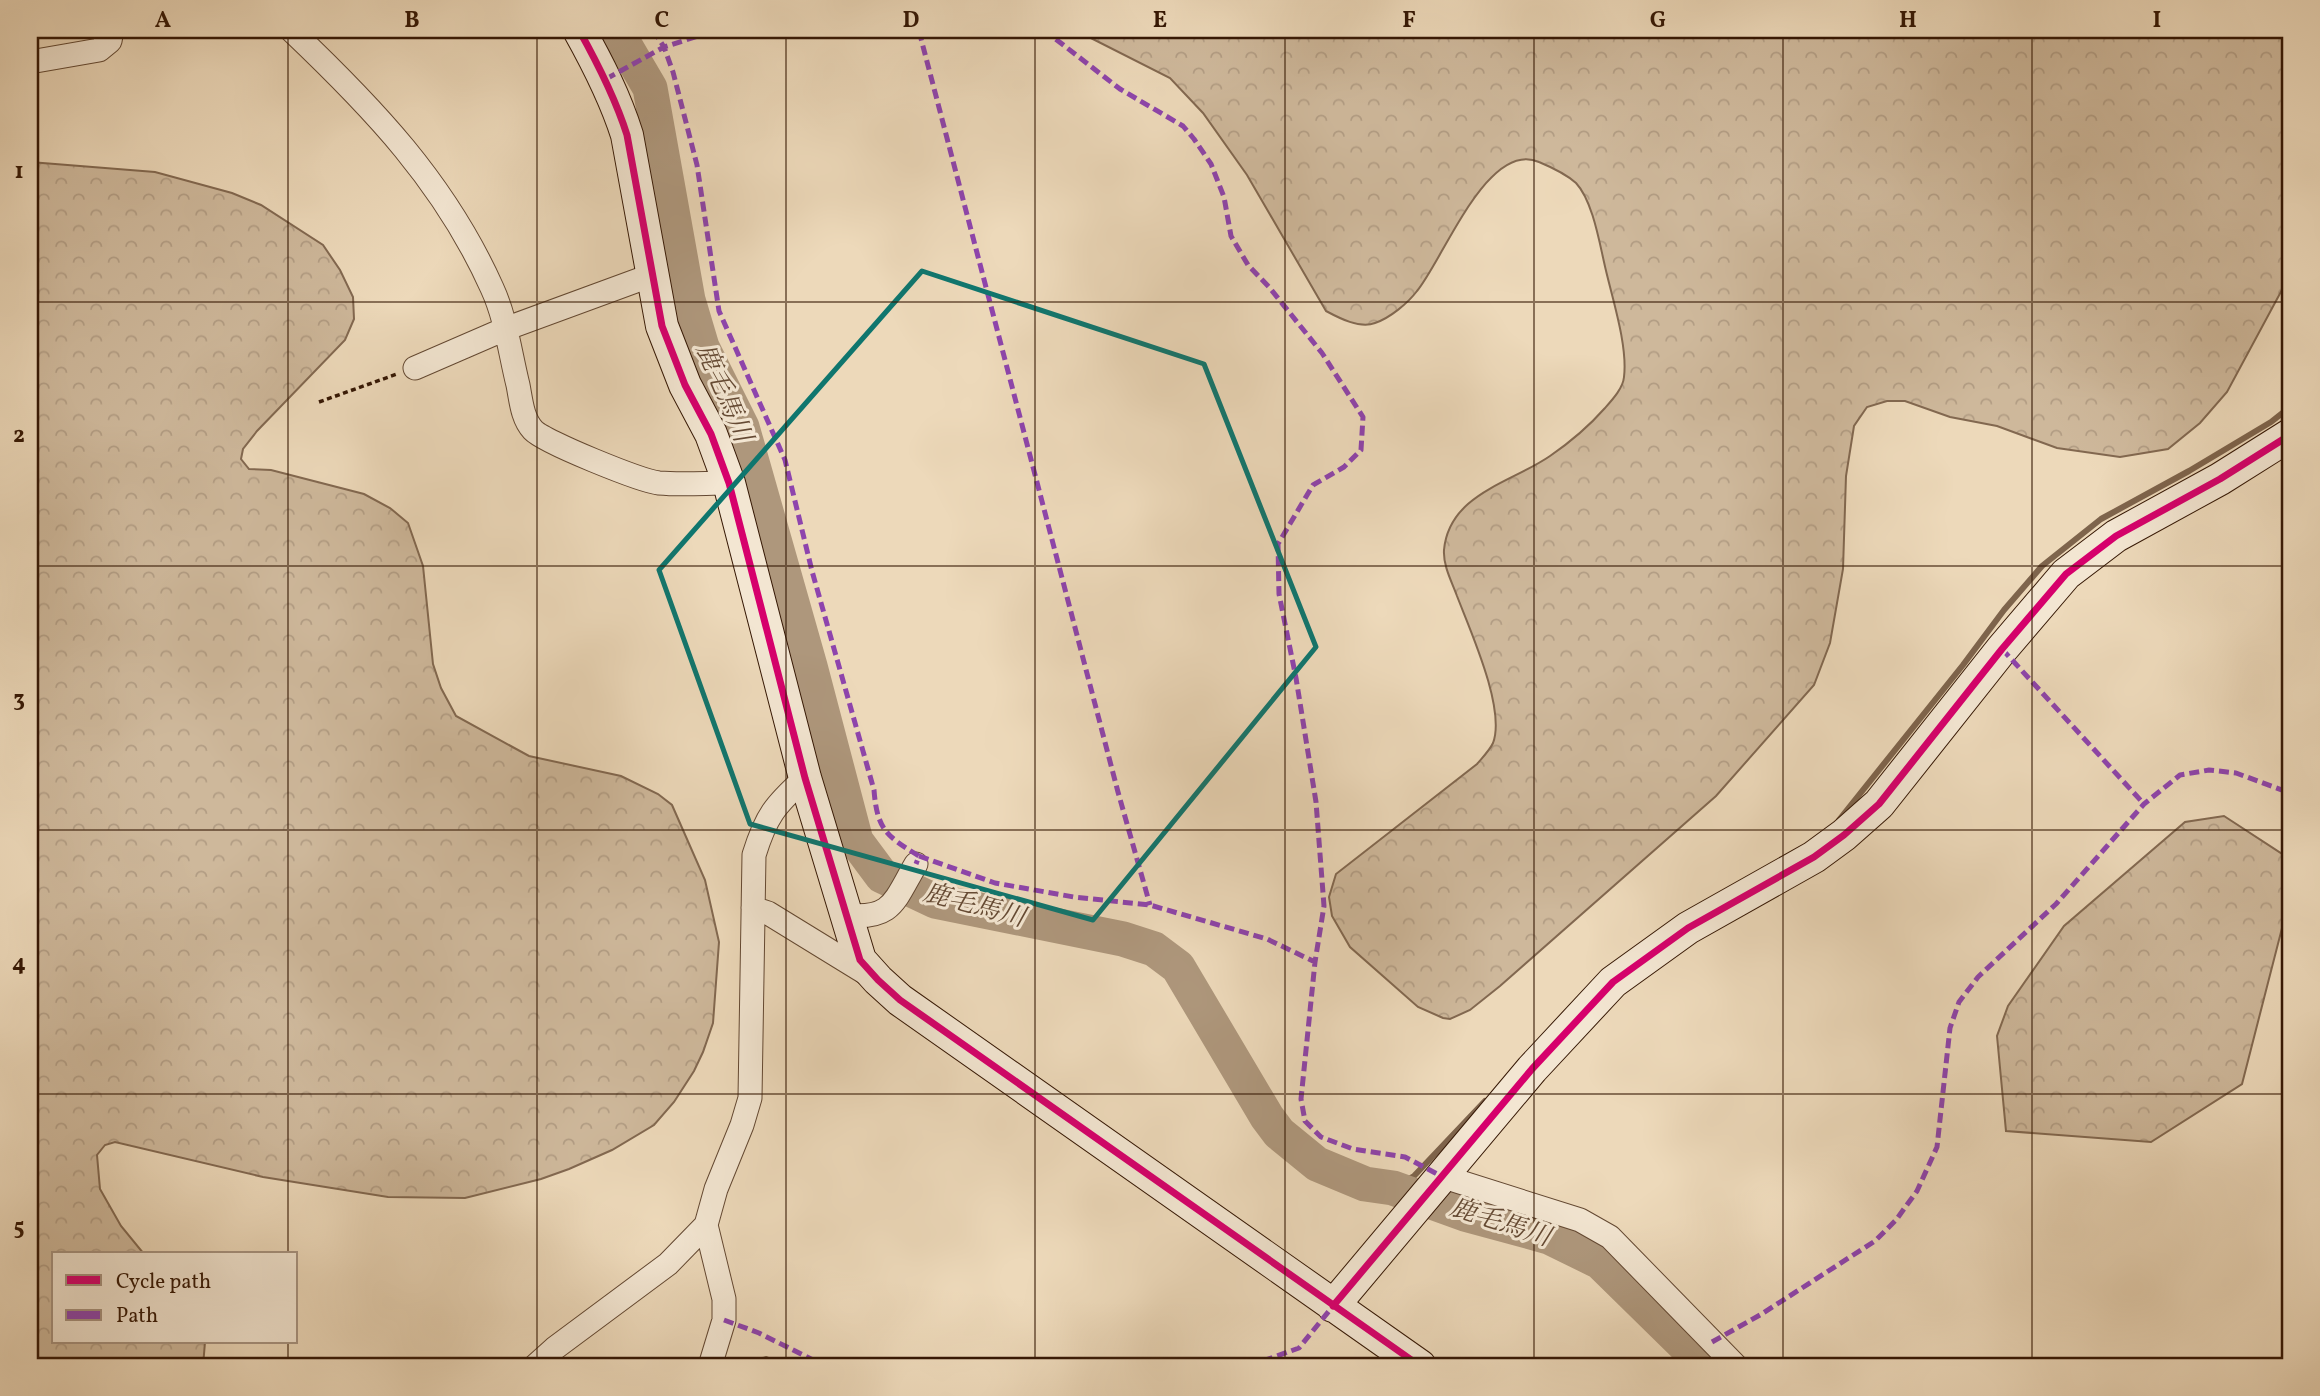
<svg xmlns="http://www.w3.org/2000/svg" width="2320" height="1396" viewBox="0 0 2320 1396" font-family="Vollkorn,'Noto Serif JP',serif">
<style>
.grass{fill:#ceb89b;stroke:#826850;stroke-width:2}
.forest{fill:url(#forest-crowns);stroke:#826850;stroke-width:2}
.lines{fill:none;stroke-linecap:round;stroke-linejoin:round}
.stream{stroke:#7e644c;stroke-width:6}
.river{stroke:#ae977c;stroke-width:35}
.street-casing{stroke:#634832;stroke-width:25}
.secondary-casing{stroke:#351704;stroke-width:34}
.path{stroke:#351704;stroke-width:3.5;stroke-dasharray:5 3.5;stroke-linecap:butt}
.street{stroke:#f3e6d2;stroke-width:23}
.secondary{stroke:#f3e6d2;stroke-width:32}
.quiet{stroke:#8e44ad;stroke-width:5;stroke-dasharray:10 5;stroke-linecap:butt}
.cycleway-casing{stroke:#f3e6d2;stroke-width:11}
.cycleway{stroke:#d6006c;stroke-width:7}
.marked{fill:none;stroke:#0f766e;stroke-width:5;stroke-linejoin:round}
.grid{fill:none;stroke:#351704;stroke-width:2;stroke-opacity:0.55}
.labels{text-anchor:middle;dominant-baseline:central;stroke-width:6;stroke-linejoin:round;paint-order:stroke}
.water-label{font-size:26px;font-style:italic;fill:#654a34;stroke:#f3e6d2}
.neatline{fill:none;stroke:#351704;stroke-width:2.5}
.grid-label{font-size:23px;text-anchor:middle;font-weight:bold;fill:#351704}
</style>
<defs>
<pattern id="forest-crowns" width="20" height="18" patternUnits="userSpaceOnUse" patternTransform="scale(1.75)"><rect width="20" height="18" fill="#ceb89b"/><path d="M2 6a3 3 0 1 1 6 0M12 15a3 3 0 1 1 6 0" fill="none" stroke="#b29d84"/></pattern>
</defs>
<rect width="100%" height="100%" fill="#edd9ba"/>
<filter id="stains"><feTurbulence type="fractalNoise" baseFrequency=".00286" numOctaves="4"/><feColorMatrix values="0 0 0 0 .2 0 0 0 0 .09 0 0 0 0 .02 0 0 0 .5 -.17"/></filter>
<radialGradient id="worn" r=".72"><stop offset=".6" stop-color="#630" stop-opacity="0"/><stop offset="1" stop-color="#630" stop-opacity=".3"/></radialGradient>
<path class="grass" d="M766,1357l23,9h-53z"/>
<path class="forest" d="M1075,30h1215v245l-63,117 -27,31 -32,26 -48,8 -63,-9 -60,-22 -47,-9 -45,-16h-18l-20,6 -13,19 -8,50 -3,93 -13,74 -16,42 -98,111 -216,190 -30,24 -20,9 -7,-1 -25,-11 -68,-60 -18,-31 -3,-19 7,-23 141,-110c5,-6 13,-14 16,-21 13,-34 -23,-113 -36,-147 -5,-14 -14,-30 -13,-46 5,-56 67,-67 106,-94 19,-13 40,-31 55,-48 8,-9 18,-20 19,-31 4,-33 -13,-82 -20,-115 -5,-22 -12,-62 -28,-79 -10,-9 -25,-16 -37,-21 -51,-23 -96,98 -122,129 -9,12 -27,27 -42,32 -15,6 -36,-5 -49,-12l-79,-136 -44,-62 -33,-35z
M30,162l125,10 77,21 29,12 62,40 17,25 13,27 1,22 -9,21 -88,91 -14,18 -2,10 8,10 22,1 93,24 26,14 18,15 15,43 10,98 8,24 15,28 73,40 92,20 37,18 14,11 33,75 14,62 -6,81 -10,29 -9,19 -20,31 -20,23 -42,25 -43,19 -28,10 -76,19 -77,-1 -125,-20 -148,-35 -10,3 -8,10 3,34 21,37 23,28h-90v88h151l-2,24h-173z
M2224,816l66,43v38l-48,187 -91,58 -145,-11 -9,-95 11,-30 56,-80 121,-104z"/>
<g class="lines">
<path class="stream" d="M1839,820l124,-155 41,-55 38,-44 59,-47 88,-48 82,-49 19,-15
M1393,1188l21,-12 71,-75"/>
<path class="river" d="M616,30l34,58 38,212 14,47 40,80 68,239 46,175 26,35 53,25 188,38 31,10 24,18 89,150 12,16 38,31 48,20 28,4 72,26 84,23 51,25 106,104"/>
<g class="street-casing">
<path id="street" d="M291,30c82,78 154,153 201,258 14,30 18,65 26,97 3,15 4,33 15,45 11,12 108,51 126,53 23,2 47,0 70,0
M30,62l69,-12 11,-9 2,-11
M415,368l90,-39 147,-54
M753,908l15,5 101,62
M845,915c48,5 49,-14 71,-51
M1441,1176l139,44 30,17 126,129
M706,1225l18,74v21l-14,46
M535,1366l20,-18 113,-84 38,-39 10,-36 26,-64 8,-27 4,-243c12,-39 21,-50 51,-77"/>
</g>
<g class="secondary-casing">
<path id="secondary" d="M579,30c19,34 36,67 48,105l35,191 23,59 26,49 18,49 76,295 55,182 18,20 22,20 520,366
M1333,1306l199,-237 81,-87 75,-54 126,-71 30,-22 35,-31 123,-155 64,-75 50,-38 104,-57 70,-44"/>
</g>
<path class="path" d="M319,402l78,-28"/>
<use href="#street" class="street"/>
<use href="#secondary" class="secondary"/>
<path class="quiet" d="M653,30l11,17 9,25 24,93 22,146 66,149 27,111 62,219c3,39 12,46 45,66l-3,8
M765,30l16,2h88l53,-2
M1044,30l76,59 63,37 11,13 17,25 13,33 7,39 17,29 21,22 53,66 41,64 -2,33 -17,17 -31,18 -35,59 1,50 17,84 20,124 8,104 -9,56 -14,137 4,22 16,16 32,12 52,8 36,19
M919,31l199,761 32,113
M606,79l58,-32 53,-17
M2002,649l142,155
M919,856l76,27 79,14 76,8 117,34 48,23
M724,1320l35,13 66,33
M1712,1342l48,-27 115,-74 21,-21 21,-29 20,-44 13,-119 9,-26 19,-25 78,-73 88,-100 36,-29 29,-5 27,3 54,20
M1249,1366l50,-18 34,-42"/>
<g class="cycleway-casing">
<path id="cycleway" d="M579,30c19,34 36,67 48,105l35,191 23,59 26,49 18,49 76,295 55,182 18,20 22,20 520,366
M1333,1306l199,-237 81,-87 75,-54 126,-71 30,-22 35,-31 123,-155 64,-75 50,-38 104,-57 70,-44"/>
</g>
<use href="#cycleway" class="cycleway"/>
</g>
<path class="marked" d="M922,271l282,93 112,283 -223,273 -343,-96 -91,-254z"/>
<path class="grid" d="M288,30v1224M537,30v1336M786,30v1336M1035,30v1336M1285,30v1336M1534,30v1336M1783,30v1336M2032,30v1336M30,302h2260M30,566h2260M30,830h2260M30,1094h2260M288,1342v24"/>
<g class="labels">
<g class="water-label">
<text transform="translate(723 393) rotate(67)">鹿毛馬川</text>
<text transform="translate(974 906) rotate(15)">鹿毛馬川</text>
<text transform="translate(1500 1223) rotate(18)">鹿毛馬川</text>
</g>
</g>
<rect width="2320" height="1396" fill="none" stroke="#edd9ba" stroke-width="77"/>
<rect x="52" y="1252" width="245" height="91" fill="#f3e6d2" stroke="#a79380" stroke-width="2"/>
<rect x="66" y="1275" width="35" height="10" fill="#d6006c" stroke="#a79380" stroke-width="2"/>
<text x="116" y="1288" font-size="21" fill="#351704">Cycle path</text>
<rect x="66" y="1310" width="35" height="10" fill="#8e44ad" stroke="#a79380" stroke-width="2"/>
<text x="116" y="1322" font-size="21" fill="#351704">Path</text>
<rect x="38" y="38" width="2244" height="1320" class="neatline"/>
<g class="grid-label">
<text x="163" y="27">A</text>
<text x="412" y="27">B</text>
<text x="662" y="27">C</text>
<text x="911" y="27">D</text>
<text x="1160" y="27">E</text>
<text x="1409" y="27">F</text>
<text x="1658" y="27">G</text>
<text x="1908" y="27">H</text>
<text x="2157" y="27">I</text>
<text x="19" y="178">1</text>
<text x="19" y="442">2</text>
<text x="19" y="706">3</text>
<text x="19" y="970">4</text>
<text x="19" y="1234">5</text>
</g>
<rect width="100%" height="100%" filter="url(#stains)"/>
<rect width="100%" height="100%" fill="url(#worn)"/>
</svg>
